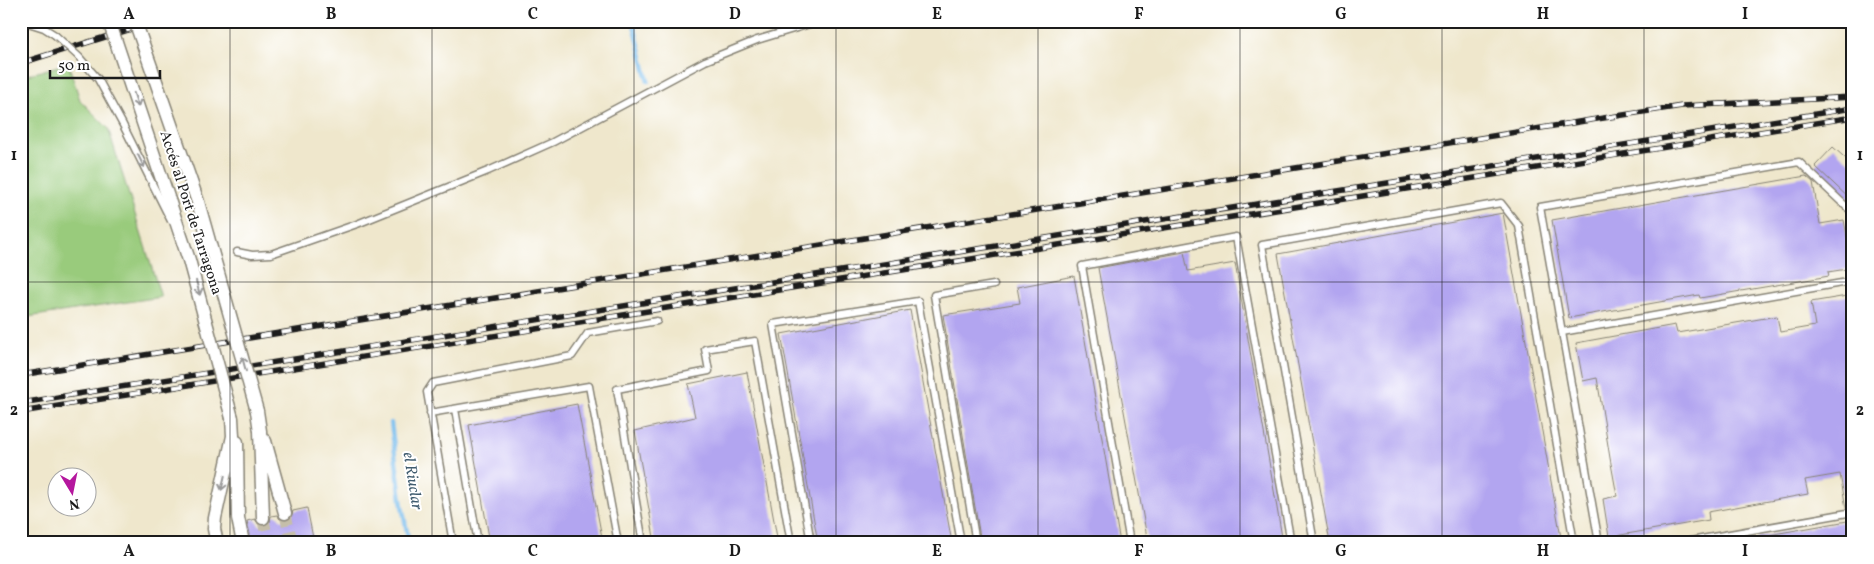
<svg xmlns="http://www.w3.org/2000/svg" width="1874" height="564" viewBox="0 0 1874 564" font-family="Vollkorn,serif">
<style>
.green{fill:#99cb7b;stroke:#5a744c}
.lines{fill:none;stroke-linecap:round;stroke-linejoin:round}
.stream{stroke:#75bbec;stroke-width:4.5}
.building{fill:#b2a5f0}
.street-tunnel{stroke:#c5bea9;stroke-width:12;stroke-dasharray:12 6;stroke-linecap:butt}
.lane-casing{stroke:#868274;stroke-width:9}
.street-casing{stroke:#868274;stroke-width:15}
.lane{stroke:#fff;stroke-width:6}
.street{stroke:#fff;stroke-width:12}
.rail-casing{stroke:#1c1c1c;stroke-width:5.5}
.rail{stroke:#fff;stroke-width:4;stroke-dasharray:11;stroke-linecap:butt}
.lane-bridge-casing{stroke:#868274;stroke-width:9;stroke-linecap:butt}
.street-bridge-casing{stroke:#868274;stroke-width:15;stroke-linecap:butt}
.lane-bridge{stroke:#fff;stroke-width:6}
.street-bridge{stroke:#fff;stroke-width:12}
.oneway{stroke:#999}
.grid{fill:none;stroke:#1c1c1c;stroke-width:1;stroke-opacity:0.55}
.labels{text-anchor:middle;dominant-baseline:central;stroke-width:4;stroke-linejoin:round;paint-order:stroke}
.street-label{font-size:15px;fill:#1c1c1c;stroke:#fff}
.water-label{font-size:16px;font-style:italic;fill:#405c6f;stroke:#fff}
.neatline{fill:none;stroke:#1c1c1c;stroke-width:2}
.grid-label{font-size:16px;text-anchor:middle;font-weight:bold;fill:#1c1c1c}
</style>
<rect width="100%" height="100%" fill="#fff"/>
<filter id="ink" filterUnits="userSpaceOnUse"><feTurbulence type="fractalNoise" baseFrequency=".02" numOctaves="2"/><feDisplacementMap in="SourceGraphic" scale="10" xChannelSelector="R" yChannelSelector="G"/><feConvolveMatrix kernelMatrix="1 2 1 2 8 2 1 2 1" color-interpolation-filters="sRGB"/></filter>
<filter id="wash" filterUnits="userSpaceOnUse"><feTurbulence type="fractalNoise" baseFrequency=".0096" numOctaves="4" result="noise"/><feDisplacementMap in="SourceGraphic" scale="20" xChannelSelector="R" yChannelSelector="G"/><feGaussianBlur stdDeviation="1.12" result="paint"/><feColorMatrix in="noise" values="0 0 0 0 0 0 0 0 0 0 0 0 0 0 0 0 0 1.4 0 .05"/><feComposite in="paint" operator="in"/></filter>
<g filter="url(#wash)">
<rect width="100%" height="100%" fill="#efe7cc"/>
<path class="green" d="M68,63l12,37 28,28 53,169 -140,21v-241z"/>
<g class="lines">
<path class="stream" d="M633,21l15,60
M391,423l10,77 8,43"/>
</g>
<g id="blocks">
<path class="building" d="M1833,147l20,18v37l-38,-36z
M1806,176l7,6 7,42 24,-4 9,48 -25,4 1,4 -129,22 -1,-3 -130,23 -17,-98z
M1503,213l59,330h-232l-52,-289z
M1184,252l4,19 47,-8 48,280h-135l-50,-275z
M1074,276l46,267h-139l-38,-228 77,-12 -3,-16z
M1853,295v212l-7,1 -6,-34 -35,6 3,14 -100,18 1,8 -100,17 -6,-38 14,-3 -7,-38 -13,-80 -14,3 -7,-38 99,-18 2,8 100,-17 3,16 35,-6 -4,-24z
M910,310l42,233h-134l-37,-209z
M747,372l31,171h-123l-20,-112 60,-14 -7,-33z
M577,404l26,139h-113l-21,-118z
M307,508l7,35h-62l-5,-22 8,-2 4,6 5,1 6,-4 1,-6 6,-1 3,4 7,2 4,-3 2,-7z
M1853,520v23h-95l-1,-6z"/>
</g>
</g>
<g filter="url(#ink)">
<use href="#blocks" fill-opacity="0" stroke="#868274" stroke-width="1"/>
<g class="lines">
<path class="street-tunnel" d="M285,513l7,30
M263,518l5,25"/>
<g class="lane-casing">
<path id="lane" d="M22,21l22,7 11,7
M237,252l15,3 19,-1 86,-30 131,-53 65,-29 152,-81 52,-21 63,-19
M1562,332l291,-51
M455,409l23,134
M430,413l159,-27 29,157
M453,543l-26,-151 6,-9 139,-27 16,-23 69,-12
M643,543l-26,-154 92,-18 -4,-22 50,-8 36,202
M811,543l-38,-219 145,-23 43,242
M976,543l-42,-248 60,-10
M1130,543l-48,-277 154,-29 55,306
M1314,543l-52,-298 239,-42 18,23 55,317
M1599,543l-59,-336 259,-45 54,51
M1679,543l174,-31"/>
</g>
<g class="street-casing">
<path id="street" d="M257,411l3,20 3,87
M265,441l20,72
M237,442l1,76 5,25
M217,543l-3,-14 1,-11 18,-82 -1,-18"/>
</g>
<use href="#lane" class="lane"/>
<use href="#street" class="street"/>
<g class="rail-casing">
<path id="rail" d="M21,63l136,-42
M21,375l1576,-256 85,-13 171,-9
M21,403l1832,-295
M21,412l1832,-295"/>
</g>
<use href="#rail" class="rail"/>
<g class="lane-bridge-casing">
<path id="lane-bridge" d="M55,35l24,22 19,22 25,46 48,96"/>
</g>
<g class="street-bridge-casing">
<path id="street-bridge" d="M109,21l80,239 43,158
M135,21l63,181 59,209"/>
</g>
<use href="#lane-bridge" class="lane-bridge"/>
<use href="#street-bridge" class="street-bridge"/>
</g>
<defs><path id="oneway-shaft" d="M-6 0H5M1.5-3L5.5 0L1.5 3" fill="none" stroke-width="1.6" stroke-linecap="round" stroke-linejoin="round" transform="scale(1.25)"/></defs>
<g class="oneway">
<use href="#oneway-shaft" transform="translate(136 100) rotate(72)"/>
<use href="#oneway-shaft" transform="translate(141 161) rotate(64)"/>
<use href="#oneway-shaft" transform="translate(198 288) rotate(75)"/>
<use href="#oneway-shaft" transform="translate(244 364) rotate(-105)"/>
<use href="#oneway-shaft" transform="translate(223 483) rotate(103)"/>
</g>
</g>
<path class="grid" d="M230,21v522M432,21v522M634,21v522M836,21v522M1038,21v522M1240,21v522M1442,21v522M1644,21v522M21,282h1832"/>
<g class="labels">
<g class="street-label">
<text transform="translate(190 213) rotate(72)">Accés al Port de Tarragona</text>
</g>
<g class="water-label">
<text transform="translate(412 481) rotate(81)">el Riuclar</text>
</g>
</g>
<rect width="1874" height="564" fill="none" stroke="#fff" stroke-width="55"/>
<g transform="translate(72 492) rotate(170)"><circle r="24" fill="#ffffff" stroke="#a4a4a4"/>
<path d="M0-4L9 19L0 12L-9 19Z" fill="#b5179e"/>
<text y="-8" font-size="14" font-weight="bold" text-anchor="middle" fill="#1c1c1c">N</text>
</g>
<path d="M50 70v8h110v-8" fill="none" stroke="#1c1c1c" stroke-width="2.5"/>
<text x="58" y="70" font-size="15" fill="#1c1c1c" stroke="#ffffff" stroke-width="4" paint-order="stroke">50 m</text>
<rect x="28" y="28" width="1818" height="508" class="neatline"/>
<g class="grid-label">
<text x="129" y="19">A</text>
<text x="331" y="19">B</text>
<text x="533" y="19">C</text>
<text x="735" y="19">D</text>
<text x="937" y="19">E</text>
<text x="1139" y="19">F</text>
<text x="1341" y="19">G</text>
<text x="1543" y="19">H</text>
<text x="1745" y="19">I</text>
<text x="14" y="160">1</text>
<text x="1860" y="160">1</text>
<text x="14" y="415">2</text>
<text x="1860" y="415">2</text>
<text x="129" y="556">A</text>
<text x="331" y="556">B</text>
<text x="533" y="556">C</text>
<text x="735" y="556">D</text>
<text x="937" y="556">E</text>
<text x="1139" y="556">F</text>
<text x="1341" y="556">G</text>
<text x="1543" y="556">H</text>
<text x="1745" y="556">I</text>
</g>
</svg>
